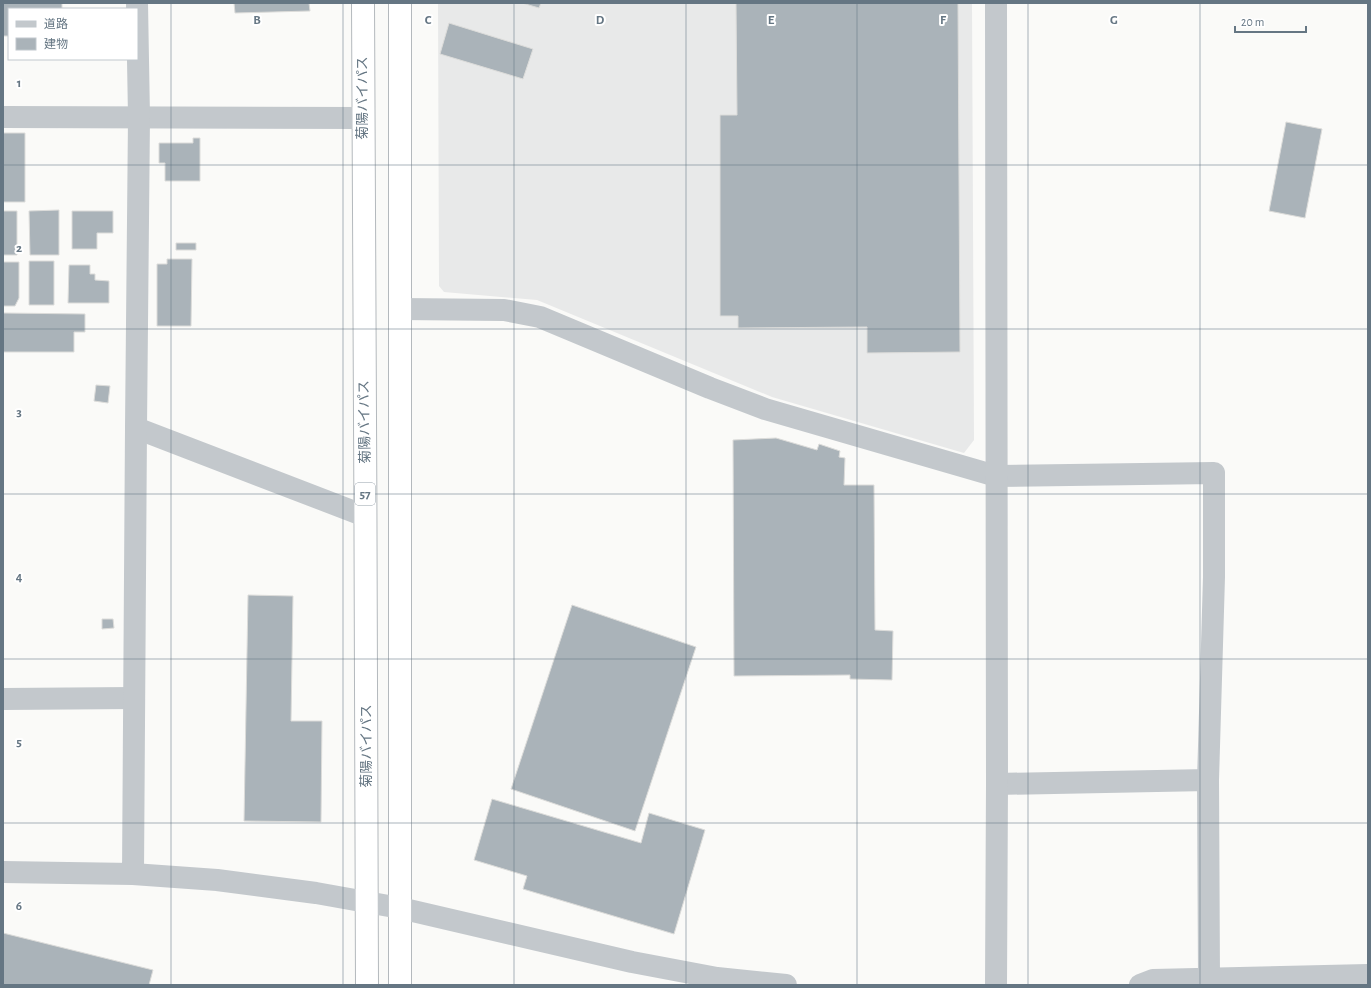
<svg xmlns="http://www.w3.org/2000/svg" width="1371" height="988" viewBox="0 0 1371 988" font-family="'Alegreya Sans','Noto Sans JP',sans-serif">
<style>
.built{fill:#e8e9e9}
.building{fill:#aab3b9;stroke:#dcdcda}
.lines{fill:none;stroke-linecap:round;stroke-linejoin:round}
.trunk-casing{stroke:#b4b9bd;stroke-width:24}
.minor{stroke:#c3c8cc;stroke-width:22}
.tertiary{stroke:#c3c8cc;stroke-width:22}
.trunk{stroke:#fff;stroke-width:22}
.grid{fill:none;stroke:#657683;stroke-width:1;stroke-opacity:0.55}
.labels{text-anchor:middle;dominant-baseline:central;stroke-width:4;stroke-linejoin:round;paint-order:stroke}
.shield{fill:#fff;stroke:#939fa8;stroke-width:1}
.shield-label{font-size:13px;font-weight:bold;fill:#657683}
.street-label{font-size:14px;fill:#657683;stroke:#fff}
.grid-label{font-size:13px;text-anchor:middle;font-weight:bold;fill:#657683;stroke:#fff;stroke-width:4;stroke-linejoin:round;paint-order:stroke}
</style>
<rect width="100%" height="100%" fill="#fafaf8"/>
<path class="built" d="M438,3h534l2,437 -10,13 -192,-56 -235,-97 -93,-8 -5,-6z"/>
<path class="building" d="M3,3h59v6h-53v27h-6z
M234,3h75l1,8 -75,2z
M522,3h19l-2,5z
M736,3h222l2,349 -93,1v-26l-129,1v-12h-18v-201h17z
M449,23l84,26 -10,30 -83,-25z
M1286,122l36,7 -17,89 -36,-7z
M3,133h22v69h-22z
M193,138h7v43h-35v-18h-6v-20h34z
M59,210v45h-29l-1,-44z
M3,211h14v44h-14z
M72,211h41v22h-16v16h-25z
M176,243h20v7h-20z
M167,259h25l-1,67h-34v-62h10z
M29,261h25v44h-25z
M3,262h16v36l-4,8h-12z
M69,265h21v9h5v6l14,1v22h-41z
M3,313l82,1v18h-11v20h-71z
M96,385l14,1 -2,17 -14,-2z
M776,438l41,12 2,-6 21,7 -1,6 6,1 -1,27h30l1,145 18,1 -1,49 -42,-1v-4l-116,1 -1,-236z
M248,595l45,1 -2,125h31l-1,101 -77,-1z
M572,605l124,42 -61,184 -124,-42z
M102,619h11l1,9 -12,1z
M492,799l149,44 8,-30 56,17 -31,104 -151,-45 4,-13 -53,-16z
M3,933l150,37 -4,15h-146z"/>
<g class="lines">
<g class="trunk-casing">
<path id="trunk" d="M363,3c0,327 5,655 4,982
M400,985v-982"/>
</g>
<path class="minor" d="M3,117l360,1
M400,309l104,1 36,7 170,71 55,21 231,67 218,-3v104l-6,203 1,198
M136,428l229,88
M3,699l131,-1
M997,784l211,-4
M1140,985l13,-5 215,-5"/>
<path class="tertiary" d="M3,872l130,2 84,6 99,13 84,15 232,54 85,16 69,7
M133,874l3,-446 3,-311 -2,-114
M996,985l1,-201 -1,-781"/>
<use href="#trunk" class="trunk"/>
</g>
<path class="grid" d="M171,3v982M343,3v982M514,3v982M686,3v982M857,3v982M1028,3v982M1200,3v982M3,165h1365M3,329h1365M3,494h1365M3,659h1365M3,823h1365"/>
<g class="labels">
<rect class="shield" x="355" y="483" width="20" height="22" rx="3"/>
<g class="shield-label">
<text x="365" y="494">57</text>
</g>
<g class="street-label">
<text transform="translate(363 98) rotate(-90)">菊陽バイパス</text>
<text transform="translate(365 422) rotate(-91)">菊陽バイパス</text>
<text transform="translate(367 746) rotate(-90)">菊陽バイパス</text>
</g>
</g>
<g class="grid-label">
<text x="257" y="24">B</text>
<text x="428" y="24">C</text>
<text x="600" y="24">D</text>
<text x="771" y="24">E</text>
<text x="943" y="24">F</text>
<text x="1114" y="24">G</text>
<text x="19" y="87">1</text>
<text x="19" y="252">2</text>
<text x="19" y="416">3</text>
<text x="19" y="581">4</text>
<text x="19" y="746">5</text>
<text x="19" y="910">6</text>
</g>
<rect width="1371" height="988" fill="none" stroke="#657683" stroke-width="8"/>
<rect x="8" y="8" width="130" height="52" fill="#ffffff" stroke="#c1c8cd"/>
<rect x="16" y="21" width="20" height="6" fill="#c3c8cc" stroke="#c1c8cd"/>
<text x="44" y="28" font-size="12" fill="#657683">道路</text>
<rect x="16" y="38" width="20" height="12" fill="#aab3b9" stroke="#c1c8cd"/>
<text x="44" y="48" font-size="12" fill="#657683">建物</text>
<path d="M1235 26v6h71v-6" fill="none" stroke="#657683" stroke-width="2"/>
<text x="1241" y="26" font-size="12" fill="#657683" stroke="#ffffff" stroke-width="3" paint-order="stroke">20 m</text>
</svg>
